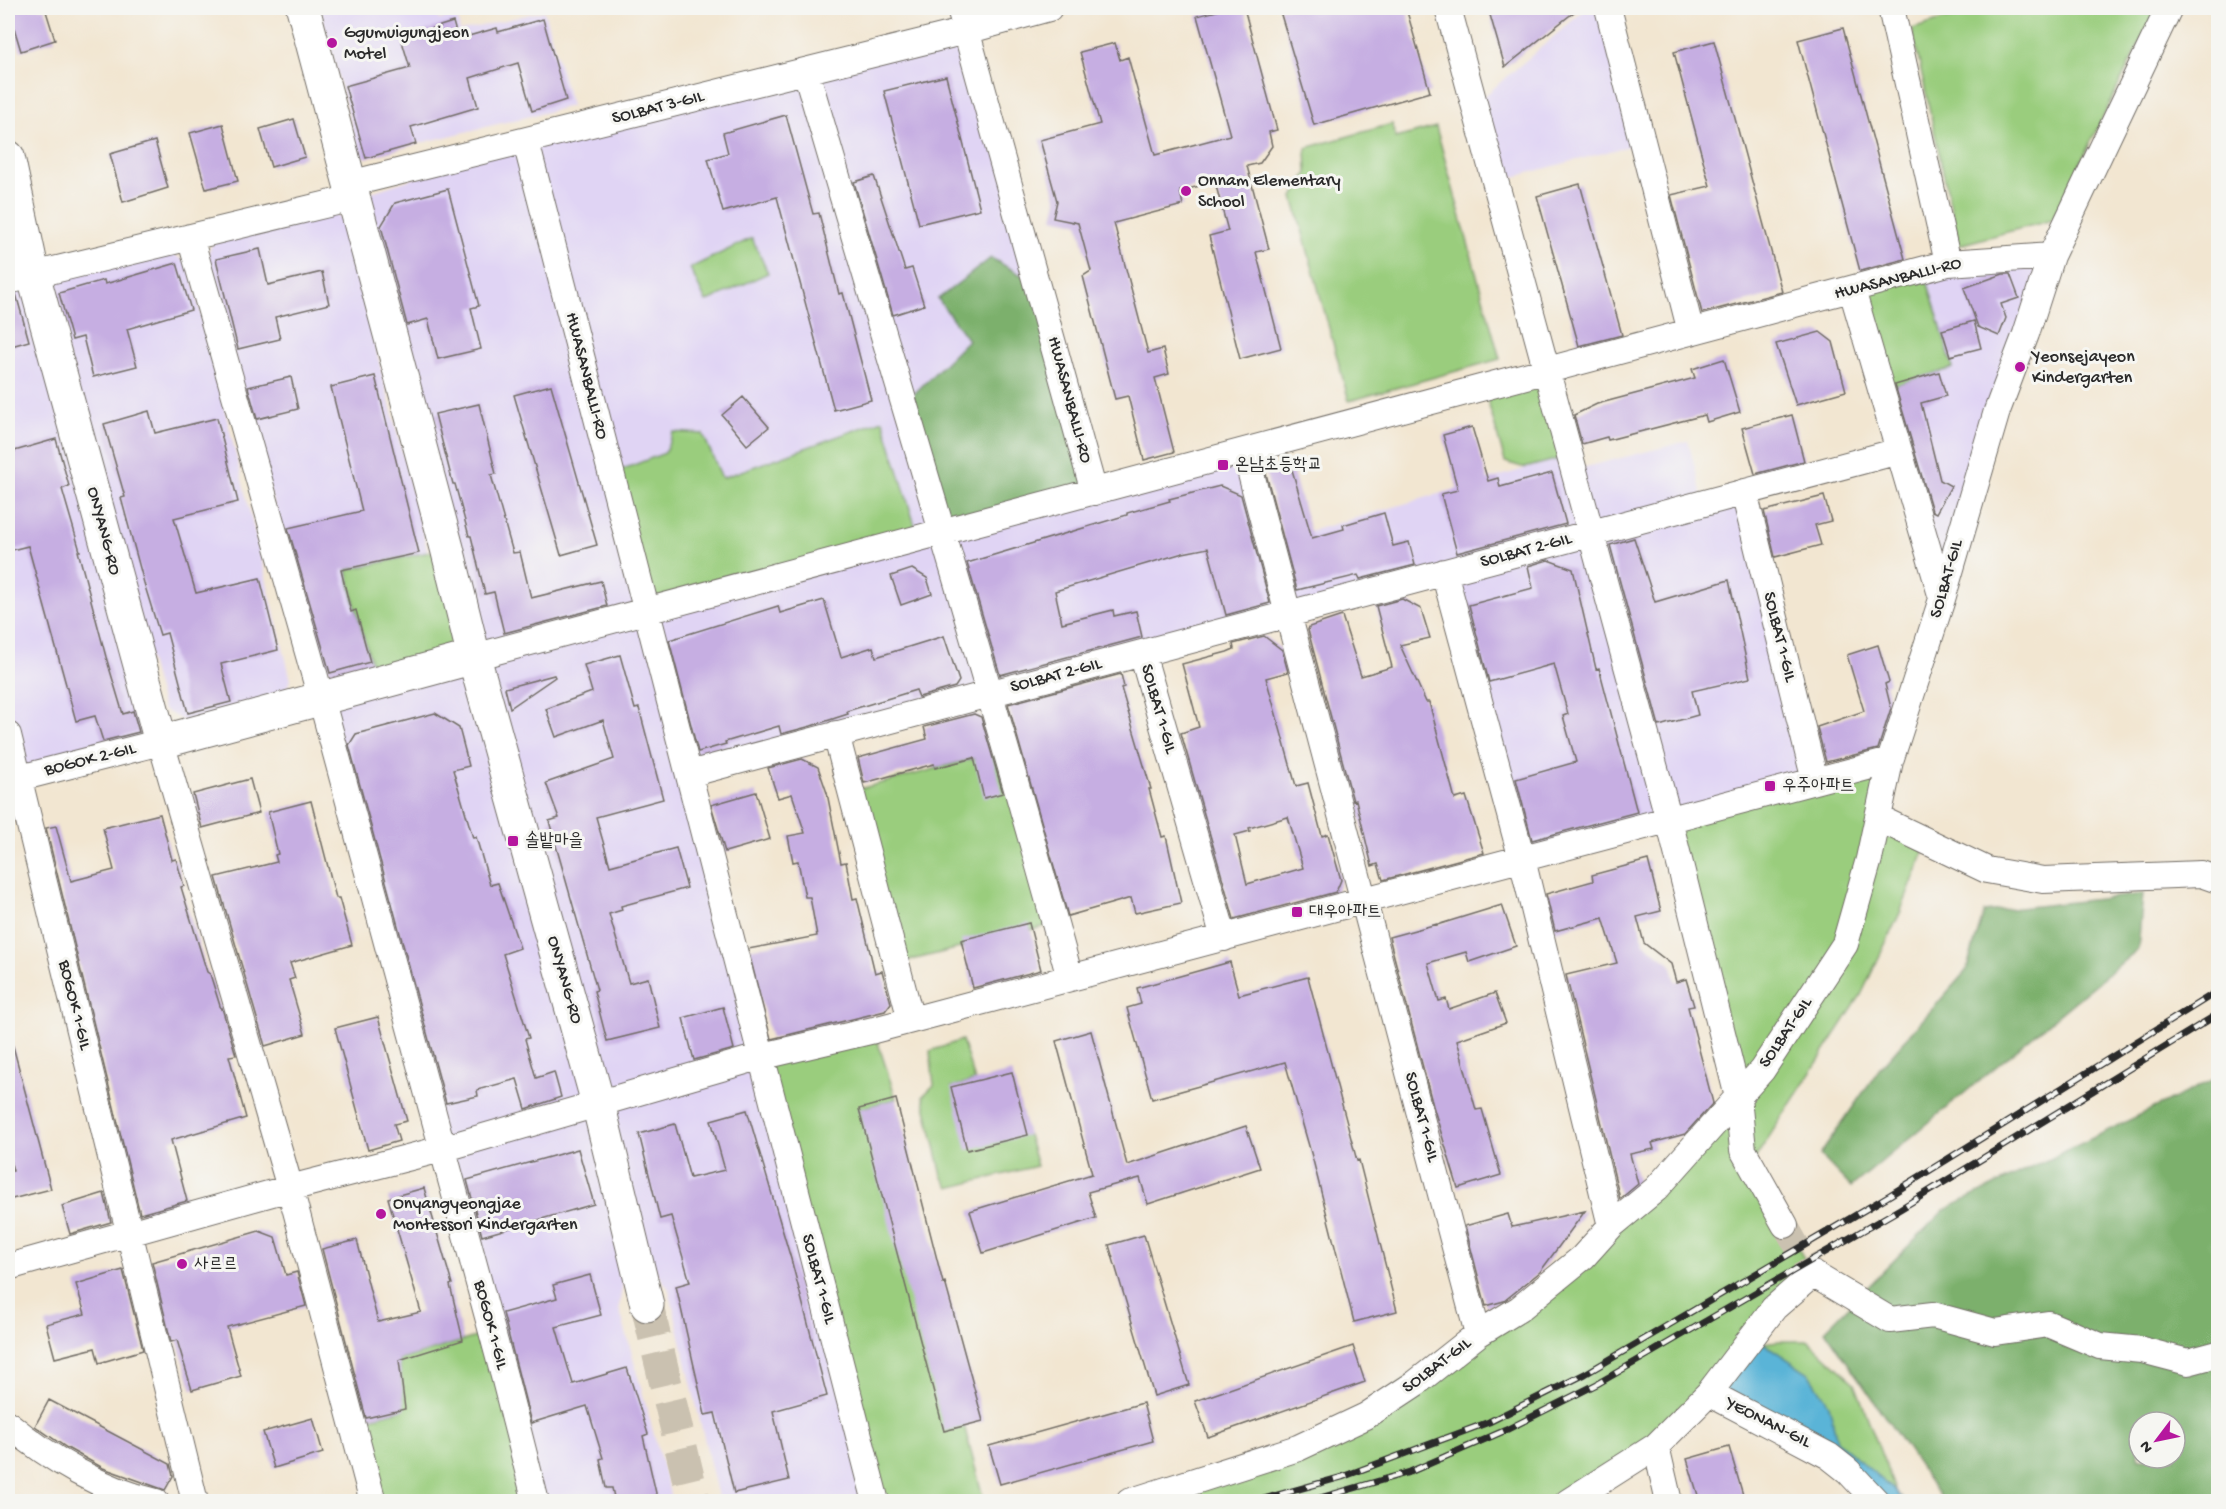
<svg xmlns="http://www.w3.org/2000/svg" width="2226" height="1509" viewBox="0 0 2226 1509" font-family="'Gochi Hand','Poor Story',sans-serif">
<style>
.built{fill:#e0d4f4}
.green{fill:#9acd7d;stroke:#627c54;stroke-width:1.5}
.forest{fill:#7bb06c;stroke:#536e4c;stroke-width:1.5;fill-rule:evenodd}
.water{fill:#5ab4d7;stroke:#427081;stroke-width:1.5}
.building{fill:#c6aee2;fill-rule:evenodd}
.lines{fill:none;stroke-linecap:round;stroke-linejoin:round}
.minor-tunnel{stroke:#cac1b0;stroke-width:26;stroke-dasharray:26 13;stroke-linecap:butt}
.major-tunnel{stroke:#cac1b0;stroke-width:33;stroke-dasharray:33 16;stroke-linecap:butt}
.minor-casing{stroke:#716c65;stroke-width:28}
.major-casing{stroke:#716c65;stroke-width:35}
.minor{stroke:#fff;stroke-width:26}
.major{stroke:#fff;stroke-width:33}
.rail-casing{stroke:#2b2b2b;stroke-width:7}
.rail{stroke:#f6f6f2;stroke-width:4.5;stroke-dasharray:14;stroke-linecap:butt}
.poi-dot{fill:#b5179e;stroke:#f6f6f2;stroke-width:2}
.labels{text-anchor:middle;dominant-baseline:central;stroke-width:6;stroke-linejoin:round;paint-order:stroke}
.poi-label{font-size:18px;fill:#2b2b2b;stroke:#f6f6f2;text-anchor:start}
.street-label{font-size:18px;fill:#2b2b2b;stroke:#f6f6f2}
</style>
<rect width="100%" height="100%" fill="#f6f6f2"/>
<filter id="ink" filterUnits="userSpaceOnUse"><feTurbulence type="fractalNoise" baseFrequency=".0167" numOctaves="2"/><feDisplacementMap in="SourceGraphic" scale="12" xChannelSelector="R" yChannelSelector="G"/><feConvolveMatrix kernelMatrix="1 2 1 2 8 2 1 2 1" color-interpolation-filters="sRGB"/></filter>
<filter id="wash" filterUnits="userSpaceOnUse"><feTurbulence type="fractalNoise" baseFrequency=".008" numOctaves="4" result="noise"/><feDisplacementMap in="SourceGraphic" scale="24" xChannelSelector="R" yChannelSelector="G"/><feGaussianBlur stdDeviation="1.35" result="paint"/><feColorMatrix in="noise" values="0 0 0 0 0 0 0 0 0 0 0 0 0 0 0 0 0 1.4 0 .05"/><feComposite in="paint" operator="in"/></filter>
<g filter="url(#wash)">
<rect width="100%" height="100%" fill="#f2e6d1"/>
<path class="built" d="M320,8h116l3,12 18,-6 3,17 84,-20 27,95 -211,52z
M1587,8h21l36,134 -149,40 -21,-77z
M966,31l128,460 151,-40 24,92 301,-87 4,14 114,-29 16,62 40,-11 71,289 -293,78 -78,-286 -755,201 187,727h-157l-50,-212 -39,-54 -11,72 53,194h-136l-215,-803 153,-41 -121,-459 173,-56z
M329,210l14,10 105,412 -13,24 -88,22 -27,-16 -117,-399 12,-24z
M8,213l153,529 -153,39z
M171,253l18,11 102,416 -14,23 -87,22 -27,-16 -111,-414 7,-17z
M2051,256l-109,343 -61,-209 72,-22 -29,-98z"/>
<path class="green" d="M2011,8h146l-105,212 -93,25 -47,-216 33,-10z
M1392,124l4,14 40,-11 64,232 -151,42 -56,-204 14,-24 -1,-25z
M752,238l16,35 -62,29 -16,-34z
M1924,270l29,98 -61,18 -40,-96z
M1547,371l23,85 -45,12 -20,-6 -21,-74z
M883,420l34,112 -266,71 -33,-132 47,-18 8,-21 30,2 19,44z
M447,548l27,109 -97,26 -21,-73 -9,-40z
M1007,750l48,174 -159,40 -45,-173z
M1890,761l-12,57 50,24 -28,71 -39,82 -107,165 31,65 28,49 -79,73 44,-6h31l46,43 44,117 -190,-108 -141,108 -441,1 171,-54 221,-139 219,-213 -69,-276z
M874,1030l22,69 -37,10 105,316 20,76h-108l-117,-444z
M962,1040l13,41 -23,6 76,48 9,31 -88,22 -7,-12 -19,-80 11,-11 -4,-34z
M492,1332l44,169h-163l-21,-78 52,-14 -5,-49z"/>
<path class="forest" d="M991,258l45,25 58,209 -149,37 -38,-128 61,-61 -30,-41z
M2143,894l-5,55 -287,238 -31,-32 60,-87 86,-97 18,-59z
M2218,1077v424h-275l-118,-171 119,-120zM2139,1422h36v36h-36z"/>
<path class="water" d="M1752,1336l57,37 20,31 8,37 58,50 10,10h-28l-168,-108z"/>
<g id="blocks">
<path class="building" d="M8,8h37l10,32 -34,11z
M1228,8h16l33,122 -8,2 3,14 -12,17 -13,3 22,83 -13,3 25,96 -41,11 -31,-123 19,-5 -13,-49 -35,9 3,14 -69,18 34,130 15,-4 6,25 -14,4 19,74 -30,8 -16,-64 -13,3 -32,-123 8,-5 -13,-48 -25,-5 4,-17 -17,-61 60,-16 -20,-72 35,-9 5,17 8,-3 27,98 75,-20 -33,-119z
M1279,8h127l24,84 -116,33z
M1488,8h91l-74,59z
M543,19l23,81 -34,11 -14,-48 -48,15 8,29 -67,20 5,17 -50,14 -21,-72 65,-18 -9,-30 52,-16 5,17 39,-11 1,4z
M1843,28l62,231 -45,12 -62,-231z
M1714,41l68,251 -80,21 -31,-118 39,-9 -36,-134z
M946,76l34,133 -61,15 -35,-133z
M786,115l27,99 6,-1 20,81 4,-1 28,107 -37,10 -57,-213 -54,15 -15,-53 20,-6 -5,-20z
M294,119l11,38 -34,10 -11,-38z
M223,124l15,57 -32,8 -16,-56z
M155,141l13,47 -45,14 -13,-48z
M874,176l31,94 7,-2 12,37 -31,10 -39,-133z
M1580,184l42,151 -43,11 -42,-150z
M448,189l31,117 -8,2 10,41 -43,10 -10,-40 -21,6 -26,-99 14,-23z
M260,249l8,36 54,-13 7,32 -54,13 5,22 -42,10 -22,-90z
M177,263l14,47 -64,19 10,37 -44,11 -10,-40 -11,3 -13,-47 45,-13 1,4z
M2003,274h7l9,24 -18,6 5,14 -7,18 -21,-9 -14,-39z
M16,294l13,47 -21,6v-51z
M1974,321l7,27 -31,8 -8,-26z
M1820,332l13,10 13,49 -50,14 -20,-61z
M1724,359l16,53 -33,10 -2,-7 -97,25 -1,-3 -25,7 -8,-29 23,-11 98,-26 -3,-9z
M1939,372l7,24 -25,7 19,77 11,6 -15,27 -4,-2 -37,-126z
M375,376l44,177 -78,17 10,42 5,-2 14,52 -40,11 -42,-145 74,-17 -31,-124z
M291,377l7,32 -41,10 -9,-32z
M551,385l46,160 -36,10 -47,-160z
M743,397l26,30 -22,18 -25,-30z
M479,404l17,70 -5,1 22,78 7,-1 11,46 70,-17 6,25 -103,27 -10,-41 -9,2 -14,-58h-2l-14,-52h-2l-18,-70z
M149,411l6,22 62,-15 21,84 -64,16 22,75 64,-15 18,72 -57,14 10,38 -43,11 -21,-80 -7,2 -16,-52 -23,-85 4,-1 -21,-73z
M1792,415l12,46 -49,13 -13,-46z
M1472,427l16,54 10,-3 2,9 52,-14 14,51 -109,29 -16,-59 17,-4 -15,-55z
M56,439l13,47 -7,3 18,62h-2l28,106 17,57 10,-3 6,21 -36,9 -8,-25 -19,5 -48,-175 -20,5v-88h6l-3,-11z
M1290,463l22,75 32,-9 -1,-4 41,-12 9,33 16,-4 6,23 -55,14 -2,-4 -61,15 -32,-120z
M1220,486l21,9 29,108 -44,12 -18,-67 -25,5 -128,38 7,32 51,-13 1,6 22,-5 6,26 -142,38 -33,-112 160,-48v-2l43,-12 -1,-2z
M1824,496l7,25 -16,4 6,20 -46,12 -11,-46z
M1634,538l21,64 74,-22 21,98 -58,13 6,24 -39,11 -49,-181z
M1548,560l25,9 23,100 3,-1 38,144 -105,28 -16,-61 60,-17 -13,-46 5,-2 -14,-50 -65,18 -20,-77 64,-17 -5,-22z
M912,569l15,9 5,16 -31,11 -10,-29z
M1402,599l19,10 9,29 -30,7 26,57h3l26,97 11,-3 18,57 -101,27 -5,-16 -6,2 -16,-66 -3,1 -45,-171 1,-3 33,-11 19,60 31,-9 -16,-61z
M824,600l17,57 32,-10 3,10 68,-21 15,45 -4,6 -36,10 -3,-7 -69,21 1,3 -37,12 -30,8 -2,-8 -54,16 1,2 -28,8 -29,-112 109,-34 2,7z
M1264,636l18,14 6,22 -22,6 30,108 12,-3 14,53 6,-2 13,46 -5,12 -102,27 -53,-186 18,-6 -17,-63 45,-12 7,-3 -1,-5zM1288,817l15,51 -56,16 -12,-49 15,-4 -1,-3z
M1878,645l11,37 -4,2 6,24 -13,41 -52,13 -9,-35 47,-16 -17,-56z
M620,655l15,54 4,-1 24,91 -67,18 14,49 66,-18 11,40 -66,18 1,4 -13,4 20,69 19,-5 12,50 -53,13 -13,-50 3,-1 -48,-169 10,-3 -13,-35 68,-24 -11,-39 -47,17 -10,-28 46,-17 -8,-27z
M1121,674l3,13 -3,1 30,101h-2l13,48 4,-1 15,67 -46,10 -4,-15 -63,18 -60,-212z
M554,675l1,2 -45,31 -5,-20z
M435,713l24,15 10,38 -16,4 20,68 3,-1 14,48 8,-2 22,65 -17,6 26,84 -4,1 11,39 18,-6 7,25 -35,12 -9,-30 -40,11 1,6 -32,7 -97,-358 7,-11z
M974,714l7,3 22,76 -19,5 -10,-40 -39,10 -1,-4 -70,19 -6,-25 69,-19 -3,-12z
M802,759l16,8 9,26 14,70 5,-1 7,37 4,-1 18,75 7,-2 9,32 -6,8 -114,28 -23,-90 69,-13 -7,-39h-5l-7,-36 -5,1 -5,-26 17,-3 -13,-39 -14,4 -10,-30z
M250,779l9,34 -57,15 -9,-34z
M756,792l14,47 -45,13 -14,-47z
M311,801l25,97h3l13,47 -62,18 5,15 -6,2 16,54 -40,12 -49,-169 61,-15 -2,-7 3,-1 -10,-42z
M160,814l12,46 4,-1 8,27 -3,1 26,85 3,2 11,35 1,-1 14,47 -7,1 17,62 -75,22 16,61 -47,13 -94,-386 10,-2 15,55 43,-11 -11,-42z
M1648,860l13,51 -24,6 7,26 27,21 5,18 10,-3 8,27 -6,1 25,96 -28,31 -33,9 2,6 -24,5 8,30 -18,15 -54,-224 51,-12 -14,-45 -48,13 -9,-37 47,-13 -1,-6z
M1502,905l14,41 -47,16 -3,-10 -38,11 11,38 7,-2 3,10 46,-16 11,30 -49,17 19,70 6,-1 19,66 -43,13 -25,-82 -44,-169 48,-13v1z
M1029,923l12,47 -68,18 -12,-48z
M1230,962l9,33 69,-18 49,184 2,-1 38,151 -43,11 -41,-162 -28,-98 -133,37 -25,-91 14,-4 -4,-16z
M723,1007l11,42 -40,11 -11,-42z
M378,1017l29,104 -13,3 5,17 -31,9 -33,-122z
M1091,1031l36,134 119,-39 14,42 -112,36 -8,-26 -52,14 8,26 -113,35 -13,-42 122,-37 -36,-133z
M13,1046l38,143 -43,11v-28l5,-1 -5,-19v-105z
M1012,1072l16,63 -61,15 -16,-63z
M896,1099l47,184 2,-1 38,139 -39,10 -85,-322z
M747,1110l44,149 36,137 -54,15 16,69 -55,13 -19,-80 -10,2 -29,-129 14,-4 -19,-66 -11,3 -21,-85 36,-10 15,54 35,-8 -14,-50z
M578,1149l16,55 -112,32 -15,-56z
M424,1188l28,96 -2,1 13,55 -64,20 6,49 -39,9 -44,-169 35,-9 21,82 43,-10 -33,-114z
M104,1193l7,29 -41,12 -8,-28z
M1585,1211l-45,61 -36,29 -18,5 -21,-80 43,-12 4,13z
M259,1231l16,6 11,38 11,-3 9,34 -79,21 14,49 -49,14 -15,-50 -6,2 -19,-80z
M1144,1235l45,150 -35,11 -45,-151z
M123,1270l20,80 -44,13 -4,-15 -40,10 -9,-34 39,-10 -9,-30z
M590,1275l11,40 -45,12 17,57 54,-16 21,66 -5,2 15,66h-43l-3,-14h-6l-6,-29 3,-1 -16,-52 -56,17 -28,-110 54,-15 -4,-13z
M1353,1346l12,36 -157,55 -13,-36z
M49,1400l121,64 3,12 -8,14 -62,-22 -36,-20 -32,-22z
M1143,1403l10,38 -153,43 -11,-38z
M313,1418l10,35 -49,15 -11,-36z
M1729,1447l16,55h-45l-13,-43z"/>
</g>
</g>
<g filter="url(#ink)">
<use href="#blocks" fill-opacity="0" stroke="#716c65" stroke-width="1.5"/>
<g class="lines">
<path class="minor-tunnel" d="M1785,1225l28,49"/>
<path class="major-tunnel" d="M647,1305l47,197"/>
<g class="minor-casing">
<path id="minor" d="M960,8l134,484
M1448,8l221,812 69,277 5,53 42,75
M1608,8l83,324
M1891,8l57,255
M806,71c88,303 181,603 264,907
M526,142c117,453 231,907 350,1360
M349,184l617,-153 83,-23
M190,237l131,461 183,678 32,126
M8,281l345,-83
M1852,290l90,308
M1245,451l233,883
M1744,492l71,289
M1444,572l78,287 89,367
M1142,653l82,285
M474,657l1474,-394 103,-7
M836,734l75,286
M8,735l187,767
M689,774l1210,-323
M8,781l153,-39 129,446 83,314
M1878,818l109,52 56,10 158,-6 17,6
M8,1267l282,-79 152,-39 317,-92 115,-27 1016,-269
M1709,1393l65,-85 39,-34 77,46 43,-5 62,17 53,-8 52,22 42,4 46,12 30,-8
M8,1424c42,35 94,66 148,78
M1656,1446l13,56
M1129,1502l169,-54 68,-32 50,-33 62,-49 41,-25 64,-52 28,-31 45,-37 106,-119 83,-126 24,-85 21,-98 52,-162 55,-188 29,-77 25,-78 118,-248
M1568,1502l88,-56 53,-53 120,63 19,15 29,31"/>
</g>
<g class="major-casing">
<path id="major" d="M303,8l144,540 27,109 124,446 49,202
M8,157l25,117 128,468 313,-85"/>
</g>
<use href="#minor" class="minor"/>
<use href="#major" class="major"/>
<g class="rail-casing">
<path id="rail" d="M1253,1502l89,-25 147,-55 96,-48 305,-179 328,-204
M1306,1502l104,-30 96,-42 91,-46 303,-175 318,-195"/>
</g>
<use href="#rail" class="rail"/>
</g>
</g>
<g class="poi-dot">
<circle cx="332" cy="43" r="6"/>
<circle cx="1186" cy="191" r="6"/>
<circle cx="2020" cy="367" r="6"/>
<rect x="1217" y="459" width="12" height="12" rx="3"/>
<rect x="1764" y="780" width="12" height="12" rx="3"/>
<rect x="507" y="835" width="12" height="12" rx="3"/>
<rect x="1291" y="906" width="12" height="12" rx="3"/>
<circle cx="381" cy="1214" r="6"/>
<circle cx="182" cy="1264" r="6"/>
</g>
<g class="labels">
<g class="poi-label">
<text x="344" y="33">Ggumuigungjeon<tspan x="344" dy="21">Motel</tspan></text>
<text x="1198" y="181">Onnam Elementary<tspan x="1198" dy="21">School</tspan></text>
<text x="2032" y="357">Yeonsejayeon<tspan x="2032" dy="21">Kindergarten</tspan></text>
<text x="1235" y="465">온남초등학교</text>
<text x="1782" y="786">우주아파트</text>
<text x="525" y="841">솔밭마을</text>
<text x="1309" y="912">대우아파트</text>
<text x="393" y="1204">Onyangyeongjae<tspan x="393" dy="21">Montessori Kindergarten</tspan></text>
<text x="194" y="1264">사르르</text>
</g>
<g class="street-label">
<text transform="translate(658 108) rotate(-14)">SOLBAT 3-GIL</text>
<text transform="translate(1898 279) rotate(-14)">HWASANBALLI-RO</text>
<text transform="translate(586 376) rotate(76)">HWASANBALLI-RO</text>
<text transform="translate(1069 400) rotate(75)">HWASANBALLI-RO</text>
<text transform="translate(103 531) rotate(75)">ONYANG-RO</text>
<text transform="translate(1526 551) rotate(-15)">SOLBAT 2-GIL</text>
<text transform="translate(1947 579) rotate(-74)">SOLBAT-GIL</text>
<text transform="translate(1779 637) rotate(76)">SOLBAT 1-GIL</text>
<text transform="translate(1056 676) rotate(-15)">SOLBAT 2-GIL</text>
<text transform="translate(1158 709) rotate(74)">SOLBAT 1-GIL</text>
<text transform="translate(90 760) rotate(-14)">BOGOK 2-GIL</text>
<text transform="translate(564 980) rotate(74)">ONYANG-RO</text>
<text transform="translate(74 1005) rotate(76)">BOGOK 1-GIL</text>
<text transform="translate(1786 1033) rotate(-56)">SOLBAT-GIL</text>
<text transform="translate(1421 1117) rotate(75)">SOLBAT 1-GIL</text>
<text transform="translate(818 1279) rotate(75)">SOLBAT 1-GIL</text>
<text transform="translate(490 1325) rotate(75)">BOGOK 1-GIL</text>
<text transform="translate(1437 1366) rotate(-37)">SOLBAT-GIL</text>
<text transform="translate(1768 1423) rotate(27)">YEONAN-GIL</text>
</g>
</g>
<rect width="2226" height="1509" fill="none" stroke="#f6f6f2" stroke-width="30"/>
<g transform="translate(2157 1440) rotate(238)"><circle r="28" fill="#f6f6f2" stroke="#a5a5a2" stroke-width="1.5"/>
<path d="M0-4.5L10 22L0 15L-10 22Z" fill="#b5179e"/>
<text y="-9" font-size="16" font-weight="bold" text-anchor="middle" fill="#2b2b2b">N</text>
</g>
</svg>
